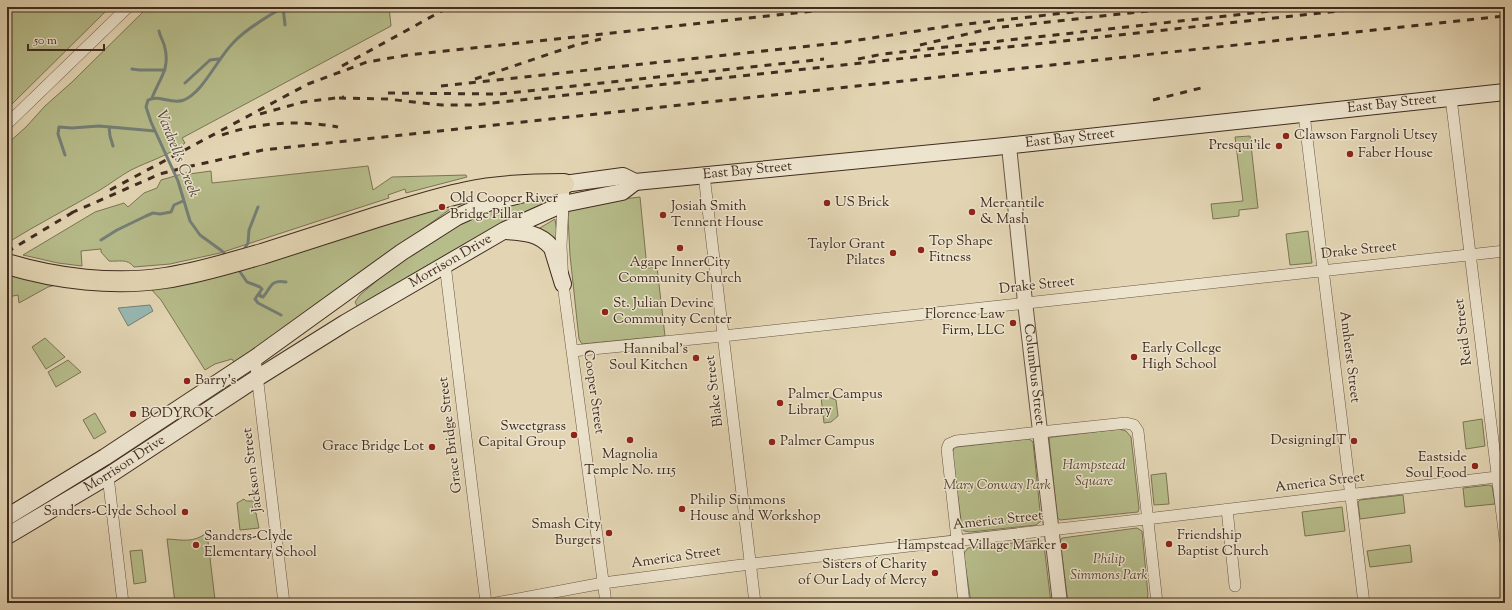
<svg xmlns="http://www.w3.org/2000/svg" width="1512" height="610" viewBox="0 0 1512 610" font-family="'Sorts Mill Goudy',serif">
<style>
.green{fill:#b6bc8a;stroke:#7b7455}
.water{fill:#96b8b2;stroke:#748078}
.lines{fill:none;stroke-linecap:round;stroke-linejoin:round}
.stream{stroke:#748078;stroke-width:3}
.minor-casing{stroke:#695645;stroke-width:12}
.tertiary-casing{stroke:#695645;stroke-width:16}
.secondary-casing{stroke:#402c20;stroke-width:18}
.motorway-casing{stroke:#402c20;stroke-width:22}
.minor{stroke:#ede4ce;stroke-width:11}
.tertiary{stroke:#ede4ce;stroke-width:14}
.secondary{stroke:#ede4ce;stroke-width:16}
.motorway{stroke:#e3d5b3;stroke-width:20}
.rail{stroke:#402c20;stroke-width:3;stroke-dasharray:7 7;stroke-linecap:butt}
.poi-dot{fill:#8f2418;stroke:#ede4ce;stroke-width:1.5}
.labels{text-anchor:middle;dominant-baseline:central;stroke-width:3;stroke-linejoin:round;paint-order:stroke}
.street-label{font-size:14px;fill:#402c20;stroke:#ede4ce}
.poi-label{font-size:14px;fill:#402c20;stroke:#ede4ce;text-anchor:start}
.park-label{font-size:14px;font-style:italic;fill:#584935;stroke:#ede4ce}
.water-label{font-size:15px;font-style:italic;fill:#51483d;stroke:#ede4ce}
</style>
<rect width="100%" height="100%" fill="#e3d5b3"/>
<filter id="stains"><feTurbulence type="fractalNoise" baseFrequency=".005" numOctaves="4"/><feColorMatrix values="0 0 0 0 .2 0 0 0 0 .09 0 0 0 0 .02 0 0 0 .5 -.17"/></filter>
<radialGradient id="worn" r=".72"><stop offset=".6" stop-color="#630" stop-opacity="0"/><stop offset="1" stop-color="#630" stop-opacity=".3"/></radialGradient>
<path class="green" d="M7,7h103l-103,102z
M148,7h241l2,19 -209,112 3,5c-17,13 -36,18 -54,27 -11,6 -21,14 -31,20 -31,18 -62,34 -93,53v-99l19,-17 19,-21 27,-24z
M1250,136l8,72 -19,2v6l-26,3 -2,-15 32,-3 -8,-64z
M368,166l5,24 19,-13 74,-2 1,2 -61,16 -1,-4 -17,6 1,3 -169,55 -50,11 -36,3c-7,-9 -15,-5 -25,-6l-8,-9v-3l-20,2 1,15 -24,-3 -35,-8 72,-43 29,-9 4,4 16,-14 13,-5 4,-8 28,-8v2l22,-3 1,12z
M558,192l2,5 -202,111 -3,-6 5,-7 20,-17 58,-44 58,-26z
M640,197l7,71 10,-1 8,69 -83,8 -3,-5 -9,-84 -2,-38 1,-6 10,-7z
M460,202l-225,162 -3,-5 -17,5 -10,6 -44,-70 -12,-13z
M555,219l4,30 -21,-20z
M1308,231l4,32 -22,2 -4,-31z
M7,271l49,14 -8,2 -29,16 -1,-8 -10,2 -1,2z
M45,338l20,19 -19,12 -14,-22z
M68,360l13,12 -25,15 -8,-15z
M824,395l12,5 2,16 -7,6 -7,1 -3,-26z
M95,413l11,19 -12,7 -11,-19z
M1482,419l3,27 -19,3 -3,-27z
M1119,429l7,2 5,6 8,71 -1,4 -78,8 -3,-3 -8,-79 4,-1z
M1027,439h2l4,3 8,79 -5,4 -66,7 -6,-1 -2,-3 -10,-76 3,-5h2z
M1166,473l3,31 -15,1 -3,-30z
M1489,485l3,1 3,18 -30,3 -2,-19z
M1403,495l2,18 -45,6 -2,-17 2,-2z
M244,499l2,2h7l2,2 -4,7 5,3 3,15 -19,2 -3,-27z
M1342,507l3,24 -40,5 -3,-24z
M1137,528l5,3 6,64 -2,8h-78l-8,-62 2,-3z
M207,533l8,67 -7,1v2h-33l-8,-64c17,1 25,4 40,-6z
M1040,540l4,5 7,58h-80l-7,-46v-4l4,-5z
M1410,545l2,17 -42,5 -3,-16z
M142,550l4,32 -12,2 -4,-33z"/>
<path class="water" d="M150,305l3,6 -25,15 -10,-18z"/>
<g class="lines">
<path class="stream" d="M283,7l2,18
M132,69l7,1h26
M185,83l25,-23 9,-1
M152,98c7,-19 18,-28 13,-50 -1,-6 -5,-11 -6,-17
M109,127l1,9 3,10
M65,155l-7,-21 1,-7 13,1 27,-2 56,5
M101,240l16,-10 29,-14 7,-3 7,1 11,-2 3,-7 9,-4
M243,251l5,-8 1,-13 9,-23
M227,257l-5,-6 -22,-16 -10,-14 -12,-40 -27,-59 -5,-15 2,-7c12,-6 23,5 36,0 20,-9 33,-41 49,-57 14,-15 33,-25 50,-36
M238,269l9,13 13,5 2,2 -7,10 3,4 23,12
M260,293v3l3,1c8,-9 7,-18 23,-15"/>
<g class="minor-casing">
<path id="minor" d="M1451,98l54,441
M1304,114l60,489
M7,124l121,-117
M704,175l51,428
M564,184l-3,62 2,38 43,319
M445,264l41,339
M572,351l151,-15 782,-85
M255,358l29,245
M108,476l15,127
M1227,509l8,77
M496,603l107,-20 131,-17 404,-46 367,-44
M964,603l-17,-154 2,-5 7,-3 170,-18 8,2 4,6 19,172"/>
</g>
<g class="tertiary-casing">
<g id="tertiary">
<path id="s1" d="M1009,146l16,156 35,301"/>
</g>
</g>
<g class="secondary-casing">
<g id="secondary">
<path id="s2" d="M635,182l360,-35 510,-55"/>
<path d="M506,231c18,1 34,2 46,17l11,36"/>
<path d="M7,517l98,-60 150,-99 147,-106 55,-35 31,-14 76,-19 59,-8 12,6"/>
<path id="s3" d="M7,536l101,-60 149,-98 88,-55 160,-93 58,-26 59,-12 13,-10"/>
</g>
</g>
<g class="motorway-casing">
<path id="motorway" d="M7,264c50,15 107,22 158,14 34,-5 65,-15 97,-24 38,-12 77,-25 115,-37 30,-9 60,-19 90,-25 32,-7 64,-8 97,-8"/>
</g>
<use href="#minor" class="minor"/>
<use href="#tertiary" class="tertiary"/>
<use href="#secondary" class="secondary"/>
<use href="#motorway" class="motorway"/>
<path class="rail" d="M920,45l73,-17 192,-21
M858,59l25,-5 424,-47
M342,66l107,-59
M475,79l101,-34 25,-6
M441,86l405,-44 103,-16 169,-19
M388,93l111,1 325,-35
M339,98l48,1 55,6h32l902,-98
M1153,100l48,-12
M260,114l43,-12 41,-5
M222,135c38,-13 76,-15 116,-8
M110,190l198,-106 59,-22 41,-7 443,-48
M71,213l89,-39 27,-7 76,-17 1242,-134
M7,252l68,-41"/>
</g>
<g class="poi-dot">
<circle cx="1286" cy="136" r="4"/>
<circle cx="1279" cy="146" r="4"/>
<circle cx="1350" cy="154" r="4"/>
<circle cx="827" cy="203" r="4"/>
<circle cx="442" cy="207" r="4"/>
<circle cx="972" cy="212" r="4"/>
<circle cx="663" cy="215" r="4"/>
<circle cx="680" cy="248" r="4"/>
<circle cx="921" cy="250" r="4"/>
<circle cx="893" cy="253" r="4"/>
<circle cx="605" cy="312" r="4"/>
<circle cx="1013" cy="323" r="4"/>
<circle cx="1134" cy="357" r="4"/>
<circle cx="696" cy="358" r="4"/>
<circle cx="187" cy="381" r="4"/>
<circle cx="780" cy="403" r="4"/>
<circle cx="133" cy="414" r="4"/>
<circle cx="574" cy="435" r="4"/>
<circle cx="630" cy="440" r="4"/>
<circle cx="1354" cy="441" r="4"/>
<circle cx="772" cy="442" r="4"/>
<circle cx="432" cy="447" r="4"/>
<circle cx="1475" cy="466" r="4"/>
<circle cx="682" cy="509" r="4"/>
<circle cx="185" cy="512" r="4"/>
<circle cx="609" cy="533" r="4"/>
<circle cx="1169" cy="544" r="4"/>
<circle cx="196" cy="545" r="4"/>
<circle cx="1064" cy="546" r="4"/>
<circle cx="935" cy="573" r="4"/>
</g>
<g class="labels">
<g class="street-label">
<text stroke="none"><textPath href="#s2" startOffset="761">East Bay Street</textPath></text>
<text stroke="none"><textPath href="#s2" startOffset="437">East Bay Street</textPath></text>
<text stroke="none"><textPath href="#s2" startOffset="113">East Bay Street</textPath></text>
<text transform="translate(1359 251) rotate(-6)">Drake Street</text>
<text stroke="none"><textPath href="#s3" startOffset="522">Morrison Drive</textPath></text>
<text transform="translate(1037 286) rotate(-6)">Drake Street</text>
<text transform="translate(1464 332) rotate(-97)">Reid Street</text>
<text transform="translate(1349 357) rotate(83)">Amherst Street</text>
<text stroke="none"><textPath href="#s1" startOffset="230">Columbus Street</textPath></text>
<text transform="translate(715 391) rotate(-97)">Blake Street</text>
<text transform="translate(593 392) rotate(82)">Cooper Street</text>
<text transform="translate(451 435) rotate(-97)">Grace Bridge Street</text>
<text stroke="none"><textPath href="#s3" startOffset="138">Morrison Drive</textPath></text>
<text transform="translate(253 470) rotate(-97)">Jackson Street</text>
<text transform="translate(1320 483) rotate(-7)">America Street</text>
<text transform="translate(998 521) rotate(-6)">America Street</text>
<text transform="translate(676 558) rotate(-8)">America Street</text>
</g>
<g class="poi-label">
<text x="1294" y="136">Clawson Fargnoli Utsey</text>
<text x="1271" y="146" text-anchor="end">Presqui'ile</text>
<text x="1358" y="154">Faber House</text>
<text x="450" y="199">Old Cooper River<tspan x="450" dy="16">Bridge Pillar</tspan></text>
<text x="835" y="203">US Brick</text>
<text x="980" y="204">Mercantile<tspan x="980" dy="16">&amp; Mash</tspan></text>
<text x="671" y="207">Josiah Smith<tspan x="671" dy="16">Tennent House</tspan></text>
<text x="929" y="242">Top Shape<tspan x="929" dy="16">Fitness</tspan></text>
<text x="885" y="245" text-anchor="end">Taylor Grant<tspan x="885" dy="16">Pilates</tspan></text>
<text x="680" y="263" text-anchor="middle">Agape InnerCity<tspan x="680" dy="16">Community Church</tspan></text>
<text x="613" y="304">St. Julian Devine<tspan x="613" dy="16">Community Center</tspan></text>
<text x="1005" y="315" text-anchor="end">Florence Law<tspan x="1005" dy="16">Firm, LLC</tspan></text>
<text x="1142" y="349">Early College<tspan x="1142" dy="16">High School</tspan></text>
<text x="688" y="350" text-anchor="end">Hannibal's<tspan x="688" dy="16">Soul Kitchen</tspan></text>
<text x="195" y="381">Barry's</text>
<text x="788" y="395">Palmer Campus<tspan x="788" dy="16">Library</tspan></text>
<text x="141" y="414">BODYROK</text>
<text x="566" y="427" text-anchor="end">Sweetgrass<tspan x="566" dy="16">Capital Group</tspan></text>
<text x="1346" y="441" text-anchor="end">DesigningIT</text>
<text x="780" y="442">Palmer Campus</text>
<text x="424" y="447" text-anchor="end">Grace Bridge Lot</text>
<text x="630" y="455" text-anchor="middle">Magnolia<tspan x="630" dy="16">Temple No. 1115</tspan></text>
<text x="1467" y="458" text-anchor="end">Eastside<tspan x="1467" dy="16">Soul Food</tspan></text>
<text x="690" y="501">Philip Simmons<tspan x="690" dy="16">House and Workshop</tspan></text>
<text x="177" y="512" text-anchor="end">Sanders-Clyde School</text>
<text x="601" y="525" text-anchor="end">Smash City<tspan x="601" dy="16">Burgers</tspan></text>
<text x="1177" y="536">Friendship<tspan x="1177" dy="16">Baptist Church</tspan></text>
<text x="204" y="537">Sanders-Clyde<tspan x="204" dy="16">Elementary School</tspan></text>
<text x="1056" y="546" text-anchor="end">Hampstead Village Marker</text>
<text x="927" y="565" text-anchor="end">Sisters of Charity<tspan x="927" dy="16">of Our Lady of Mercy</tspan></text>
</g>
<g class="park-label">
<text x="1094" y="466">Hampstead<tspan x="1094" dy="16">Square</tspan></text>
<text x="997" y="486">Mary Conway Park</text>
<text x="1109" y="560">Philip<tspan x="1109" dy="16">Simmons Park</tspan></text>
</g>
<g class="water-label">
<text transform="translate(177 154) rotate(68)">Vardrell's Creek</text>
</g>
</g>
<rect width="1512" height="610" fill="none" stroke="#e3d5b3" stroke-width="24"/>
<rect x="8" y="8" width="1496" height="594" fill="none" stroke="#402c20" stroke-width="2"/>
<rect x="12" y="12" width="1488" height="586" fill="none" stroke="#402c20"/>
<path d="M28 44v6h76v-6" fill="none" stroke="#402c20" stroke-width="2"/>
<text x="34" y="44" font-size="12" fill="#402c20" stroke="#ede4ce" stroke-width="3" paint-order="stroke">50 m</text>
<rect width="100%" height="100%" filter="url(#stains)"/>
<rect width="100%" height="100%" fill="url(#worn)"/>
</svg>
